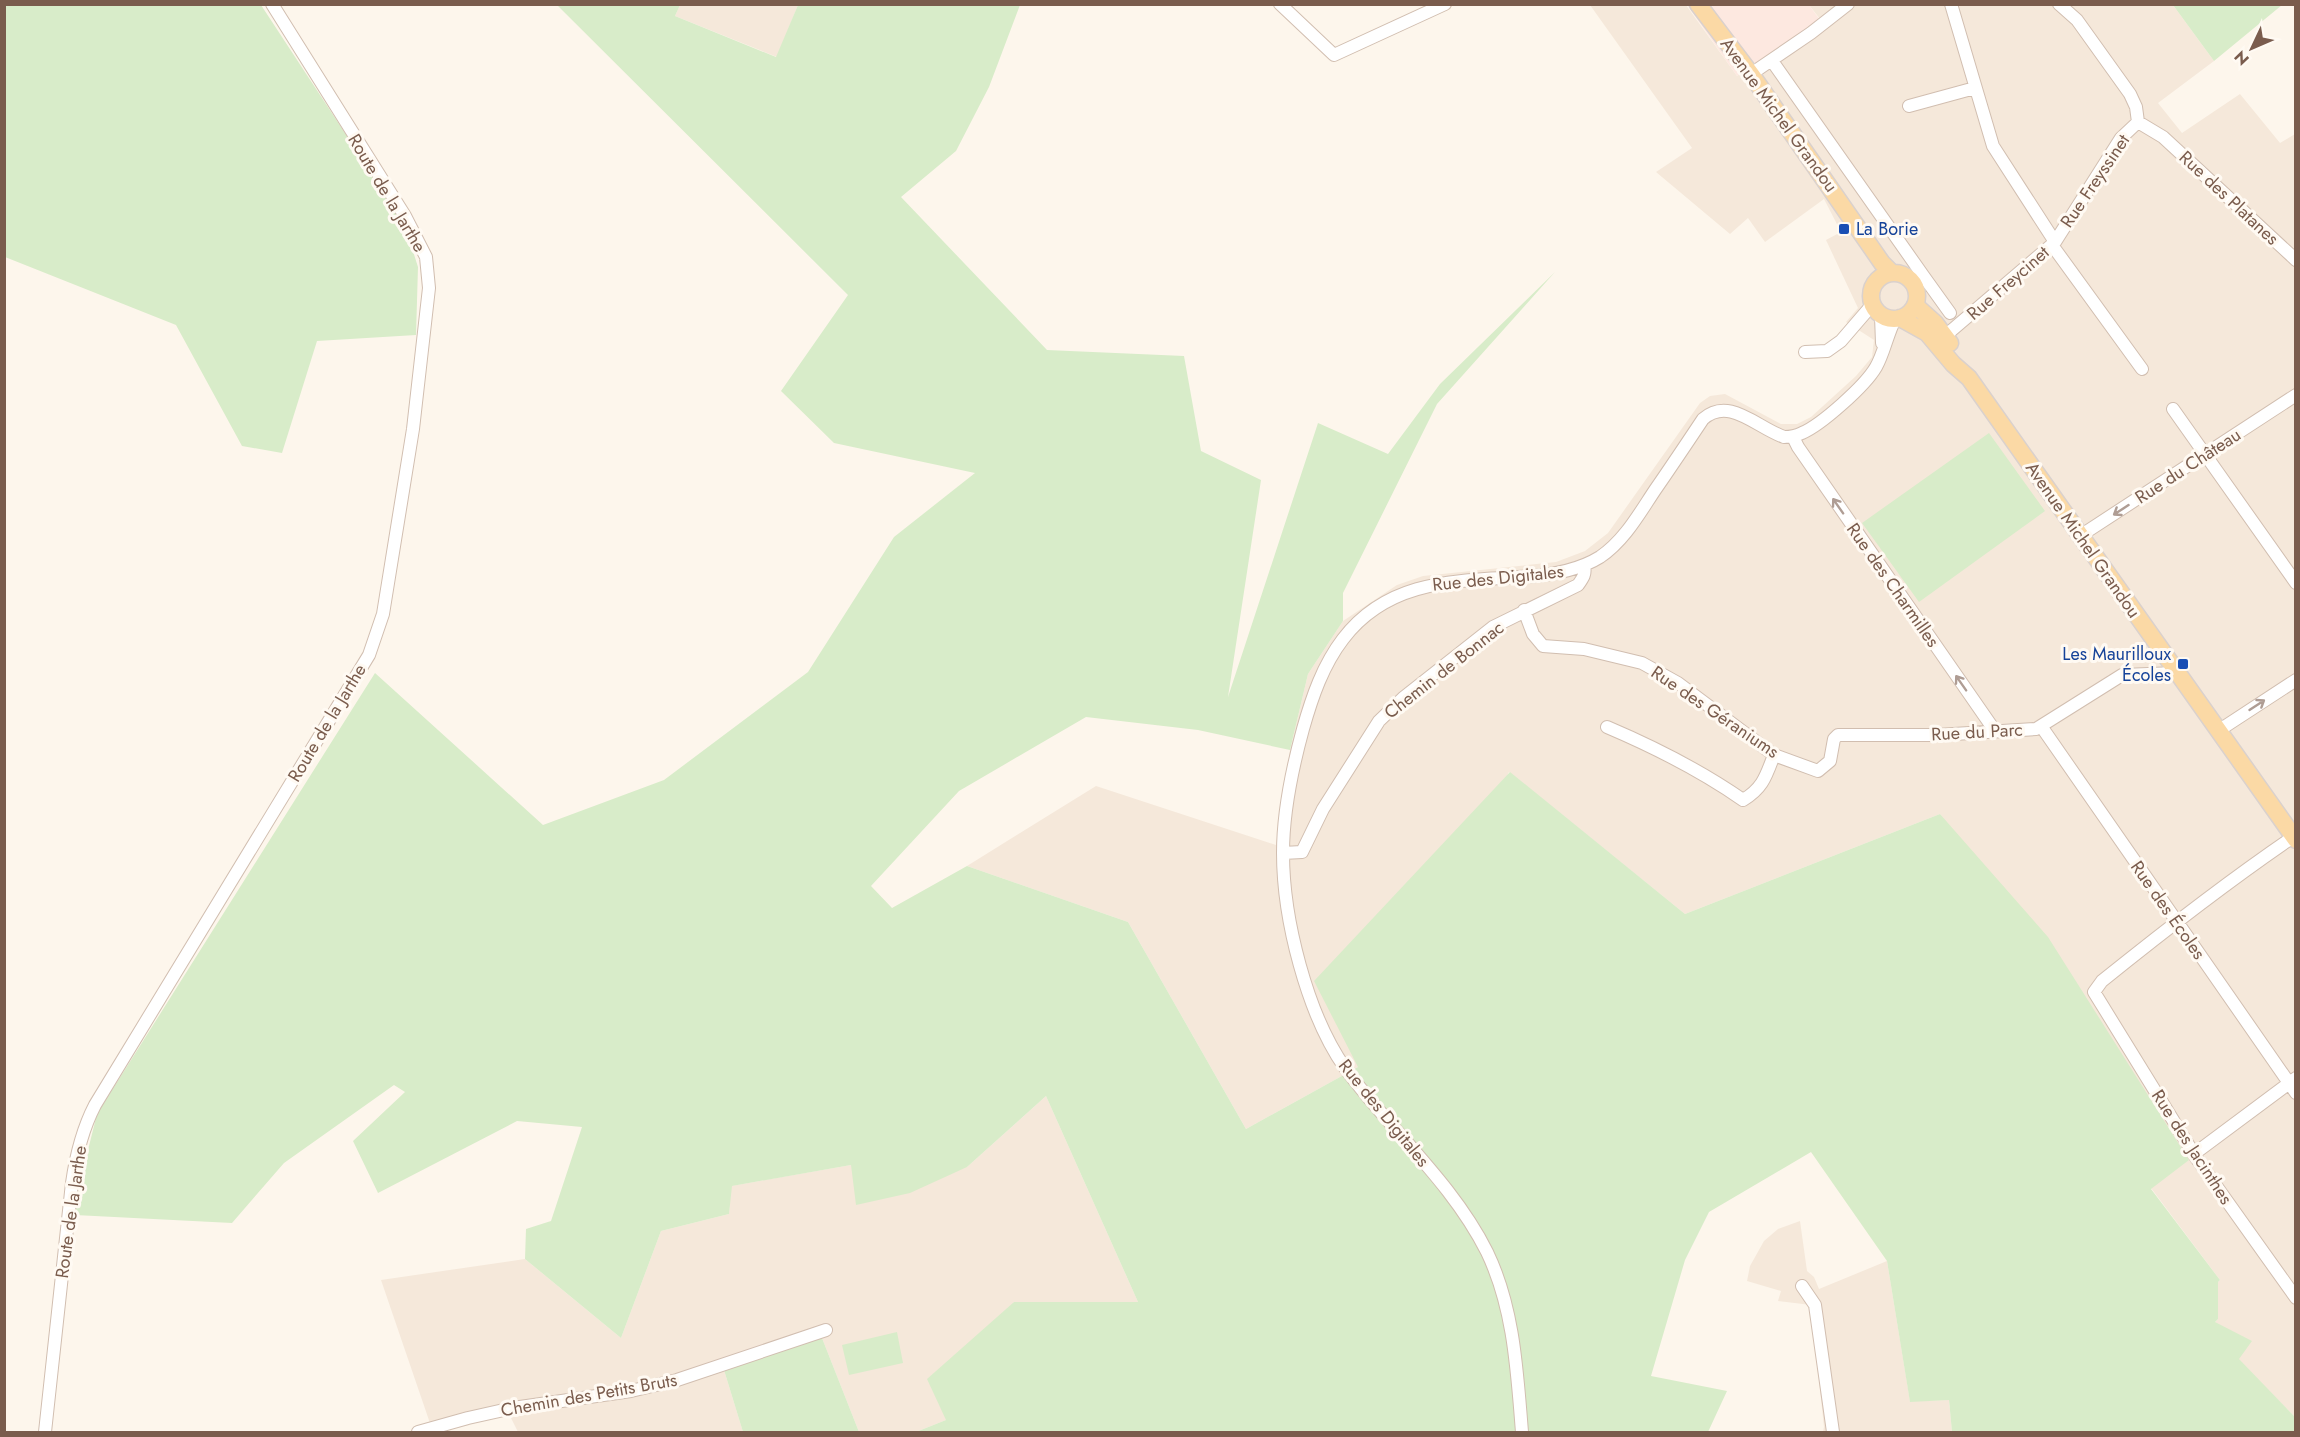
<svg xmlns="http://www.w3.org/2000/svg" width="2300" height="1437" viewBox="0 0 2300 1437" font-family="Jost,sans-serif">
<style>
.residential{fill:#f5e8da}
.commercial{fill:#fde8e0}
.green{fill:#d8ecc9}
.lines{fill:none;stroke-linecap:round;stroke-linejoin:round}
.minor-casing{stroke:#d1beb0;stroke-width:14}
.major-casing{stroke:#dad1cd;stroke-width:19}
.minor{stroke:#fff;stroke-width:12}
.major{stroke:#fbd9a5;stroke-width:16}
.oneway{stroke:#af9d94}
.transit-dot{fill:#1a4fb4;stroke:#fffaf3;stroke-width:2}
.labels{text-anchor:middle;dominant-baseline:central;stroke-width:6;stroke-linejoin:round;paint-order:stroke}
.street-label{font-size:18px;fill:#7a5c4d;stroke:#fffaf3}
.transit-label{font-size:18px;fill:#164399;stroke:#fffaf3;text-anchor:start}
</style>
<rect width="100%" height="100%" fill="#fdf6ec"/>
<path class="residential" d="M680,5h118l-21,52 -102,-41z
M1590,5h96l51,71 83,-57 -11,-14h364l41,56 -56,42 24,30 58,-39 40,49 15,-9v1283l-57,-58 -23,-37 3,-3v-37l2,-2 -69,-92 37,-28 -248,-346 -255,100 -176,-142 -151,295 -112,62 -118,-207 -161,-56 129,-80 180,59 14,-95 18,-76 35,-53 54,-36 26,-9 133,-14 29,-11 23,-18 92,-130 10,-7 15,-2 56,30h16l14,-7 45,-41 16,-19 2,-17 -28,-18 12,-14 -32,-68 15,-8 -17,-33 -59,43 -17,-24 -18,16 -74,-62 36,-24z
M1046,1096l92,206h-124l-68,118 -30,12h-57l-37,-94 -98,32 19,62h-225l-9,-18 -76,18 -52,-152 144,-21 96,79 40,-107 68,-17 2,-28 120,-21 116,2z
M1800,1221l7,50 7,6 5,12 68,-28 23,140 39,-1 3,32h-129l1,-5 -13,-122 -33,-4 3,-10 -34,-10 3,-15 14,-25 14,-12z"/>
<path class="commercial" d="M1687,5h122l11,15 -83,56z"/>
<path class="green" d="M4,5h257l143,218 14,44 -2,68 -99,6 -35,112 -40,-7 -66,-121 -171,-68z
M557,5h123l-5,11 101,41 22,-52h222l-31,82 -33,64 -55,46 146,153 137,6 17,95 60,29 -33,217 90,-274 70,31 52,-70 115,-112 -118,132 -94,189v28l-35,53 -18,76 -92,-20 -112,-13 -127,74 -88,95 21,22 75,-42 161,56 118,207 112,-62 -44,-86 196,-209 175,142 255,-100 108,123 141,223 -38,29 69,91 -2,2v37l-3,3 37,19 -13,18 56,58v15h-343l-3,-32 -39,2 -23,-141 -76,-109 -102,60 -24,48 -34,116 76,15 -19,41h-792l30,-12 -19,-41 87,-77h124l-92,-206 -79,71 -57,26 -54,12 -5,-40 -119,21 -3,28 -68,17 -40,107 -96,-79 1,-30 25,-8 31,-94 -65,-6 -139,72 -25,-52 52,-49 -11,-7 -110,78 -52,60 -157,-8 6,-37 16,-64 278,-441 168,152 121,-45 144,-108 86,-135 81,-64 -141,-30 -53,-52 67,-96z
M2173,5h109l-68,56z
M1989,433l56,78 -126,91 -57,-79z
M897,1332l6,31 -54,12 -7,-30z
M822,1338l37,94h-116l-19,-62z"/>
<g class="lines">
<g class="minor-casing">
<path id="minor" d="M1280,4l54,51 111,-51
M1951,4l42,142 62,96
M2059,4l18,16 53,74 6,13 2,15
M1772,61l150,213 -11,7
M1751,74l60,-41 37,-29
M1909,106l66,-18
M2138,122l25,15 133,123
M2052,245l90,124
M1922,274l28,39
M1881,316l1,27
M1938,334l7,2 110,-94 66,-104 17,-16
M1805,352l22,-1 14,-10 31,-36
M2173,409l123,174
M1793,437l5,10 197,284
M2080,536l216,-141
M1524,610l9,24 10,12 41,3 58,14 36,20 96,72 44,16 12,-10 4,-22 4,-4h99l99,-6 86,-54 55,-2
M2041,726l255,367
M1607,727c47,20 93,43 136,73 20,-12 23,-24 31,-45
M2218,731l78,-51
M2293,837c-66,45 -129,94 -191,144l-8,11 103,167 99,139
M1283,853l19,-1 21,-43 56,-88 24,-23 90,-71 85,-42c5,-7 8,-11 6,-19
M2194,1154l102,-76
M1802,1286l13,19 18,127
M45,1432l27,-249c4,-28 10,-53 23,-78l274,-450 14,-41 30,-185 16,-141 -3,-31 -21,-41 -133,-212
M418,1432l50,-14 45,-10 118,-17 46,-11 149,-50
M1522,1432c-5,-61 -8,-124 -35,-180 -35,-70 -97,-122 -142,-184 -38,-54 -62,-149 -62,-215 0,-41 9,-84 20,-124 9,-32 20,-64 40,-90 44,-58 109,-58 175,-62 28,-1 58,-5 82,-20 24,-16 39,-43 55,-67 16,-23 32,-47 48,-71 26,-23 53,8 81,18 7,0 12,-1 18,-4 19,-8 63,-47 74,-66 8,-14 11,-32 19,-48"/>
</g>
<g class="major-casing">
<path id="major" d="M1698,4l53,70 131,189 10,10
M1871 296a23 23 0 1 1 46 0a23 23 0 1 1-46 0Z
M1915,305l20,18 15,20
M1900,318l27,15 26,31 16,14 327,462"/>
</g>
<use href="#minor" class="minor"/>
<use href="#major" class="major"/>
</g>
<defs><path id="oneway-shaft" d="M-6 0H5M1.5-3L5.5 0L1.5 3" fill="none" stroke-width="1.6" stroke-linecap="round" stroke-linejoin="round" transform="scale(1.5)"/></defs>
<g class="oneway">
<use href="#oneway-shaft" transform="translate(1838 506) rotate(-125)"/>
<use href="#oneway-shaft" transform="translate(2121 510) rotate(147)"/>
<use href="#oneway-shaft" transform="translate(1961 683) rotate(-125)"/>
<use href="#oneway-shaft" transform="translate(2257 705) rotate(-33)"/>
</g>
<g class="transit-dot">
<rect x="1838" y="223" width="12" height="12" rx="3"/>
<rect x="2177" y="658" width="12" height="12" rx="3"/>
</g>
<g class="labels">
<g class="street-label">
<text transform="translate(1779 115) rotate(54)">Avenue Michel Grandou</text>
<text transform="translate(2095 181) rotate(-56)">Rue Freyssinet</text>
<text transform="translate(387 193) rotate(59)">Route de la Jarthe</text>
<text transform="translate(2229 198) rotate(43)">Rue des Platanes</text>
<text transform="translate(2008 283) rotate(-41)">Rue Freycinet</text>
<text transform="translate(2188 466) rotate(-33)">Rue du Château</text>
<text transform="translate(2083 540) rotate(55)">Avenue Michel Grandou</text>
<text transform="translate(1498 578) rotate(-6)">Rue des Digitales</text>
<text transform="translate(1893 585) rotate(55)">Rue des Charmilles</text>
<text transform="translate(1444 670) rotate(-38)">Chemin de Bonnac</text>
<text transform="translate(1715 712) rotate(34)">Rue des Géraniums</text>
<text transform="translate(327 723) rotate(-59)">Route de la Jarthe</text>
<text transform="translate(1977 732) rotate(-3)">Rue du Parc</text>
<text transform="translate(2168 910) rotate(55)">Rue des Écoles</text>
<text transform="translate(1384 1113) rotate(51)">Rue des Digitales</text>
<text transform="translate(2192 1147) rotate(57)">Rue des Jacinthes</text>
<text transform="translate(71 1212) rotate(-82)">Route de la Jarthe</text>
<text transform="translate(589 1395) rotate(-10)">Chemin des Petits Bruts</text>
</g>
<g class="transit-label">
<text x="1856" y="229">La Borie</text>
<text x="2171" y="654" text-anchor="end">Les Maurilloux<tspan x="2171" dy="21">Écoles</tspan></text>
</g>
</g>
<rect width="2300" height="1437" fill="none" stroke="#7a5c4d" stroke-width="12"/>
<g transform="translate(2252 48) rotate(226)" stroke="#fffaf3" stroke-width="4.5" paint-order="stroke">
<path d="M0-4.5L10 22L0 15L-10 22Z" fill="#7a5c4d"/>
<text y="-9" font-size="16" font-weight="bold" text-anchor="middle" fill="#7a5c4d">N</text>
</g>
</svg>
